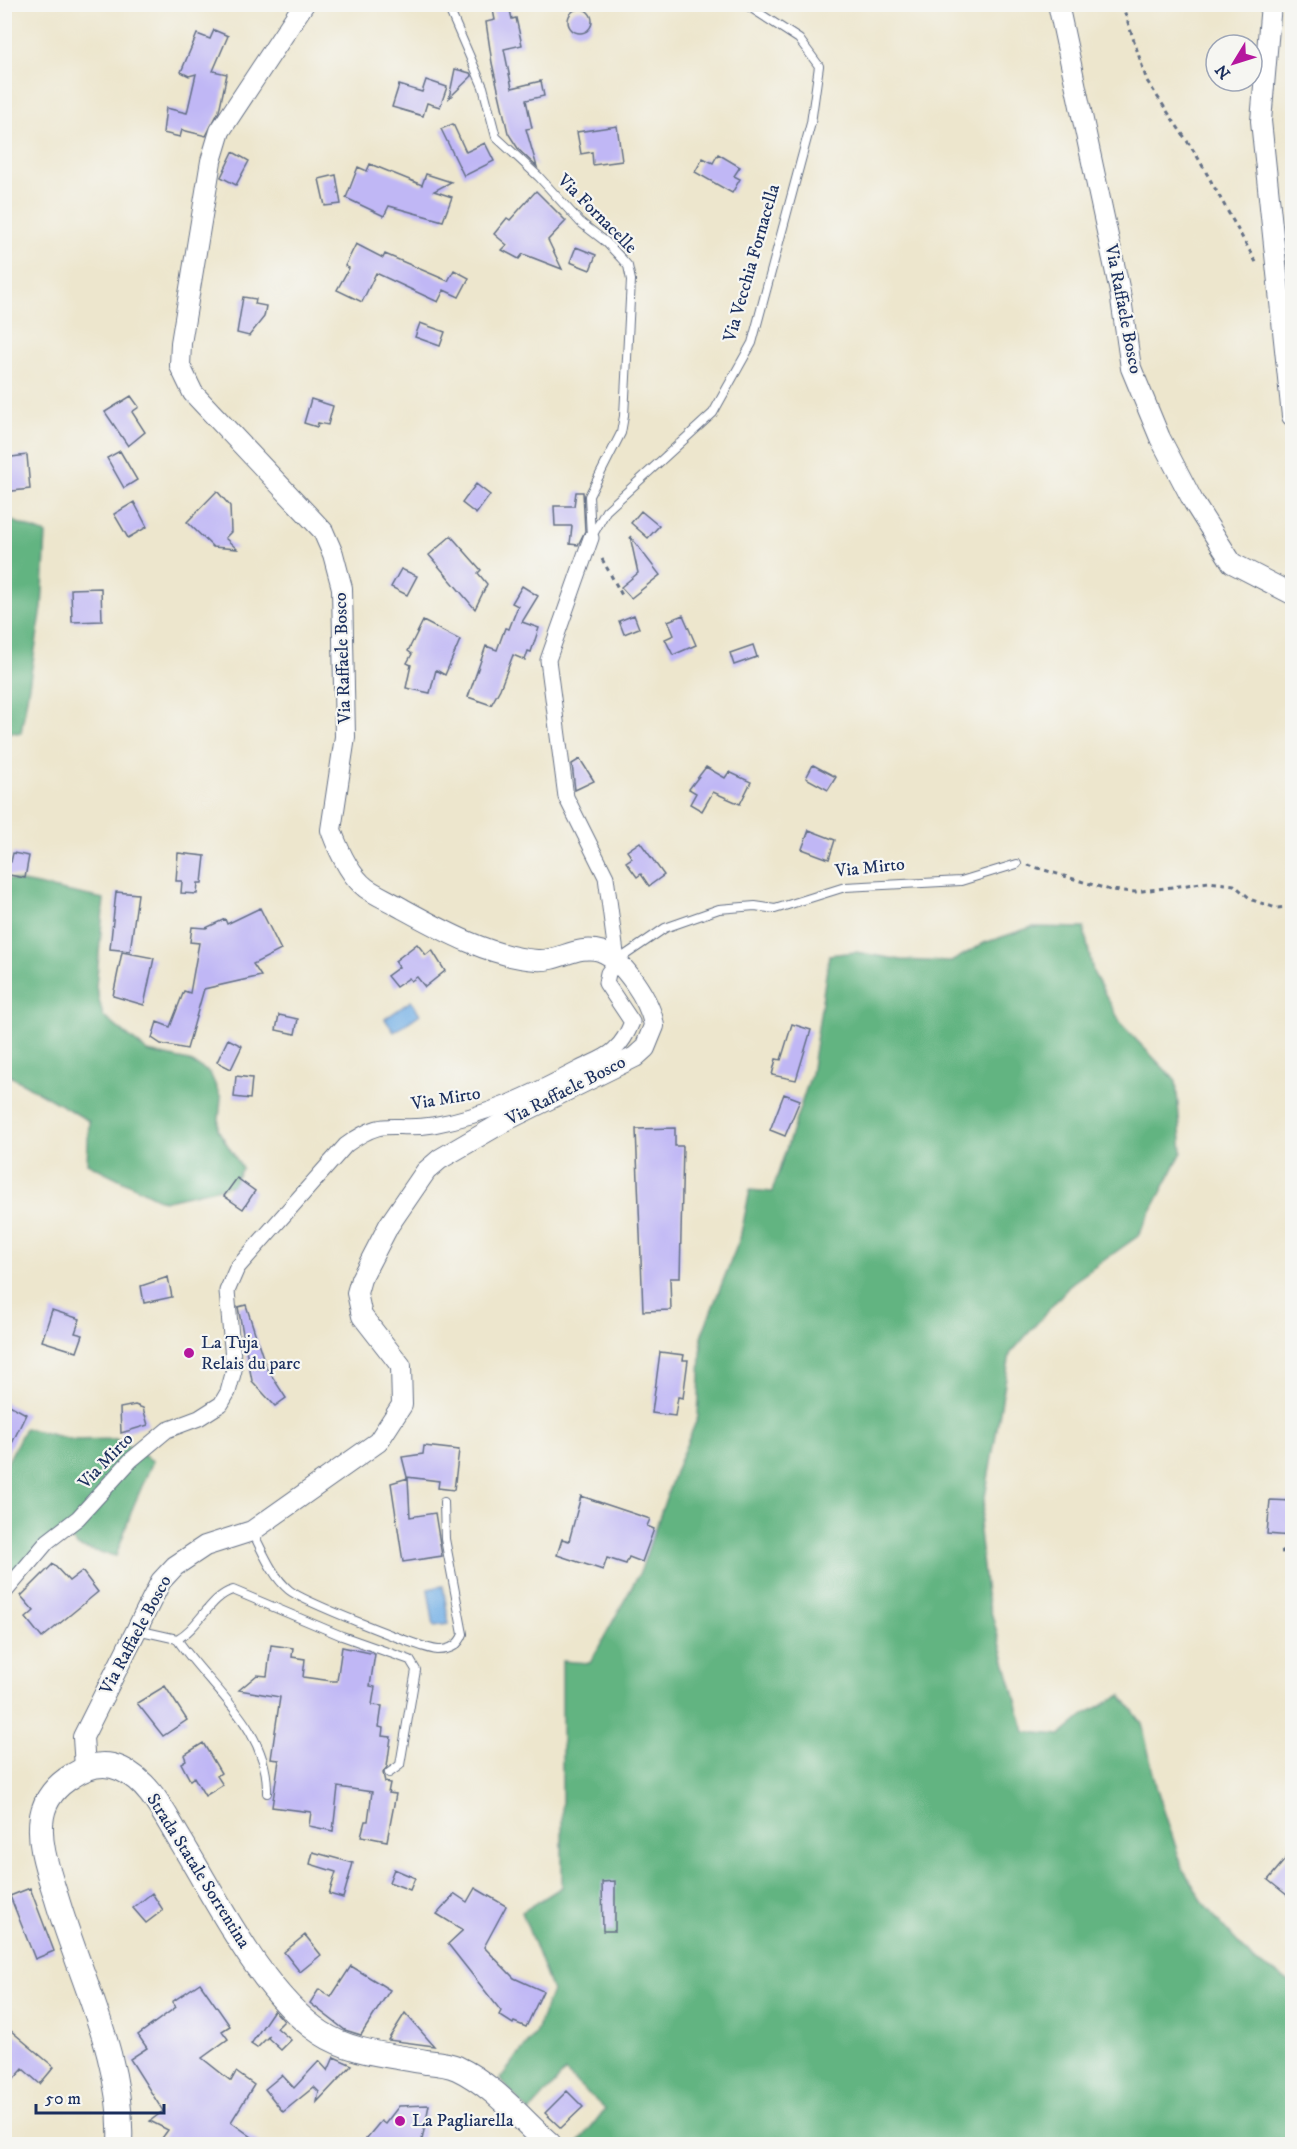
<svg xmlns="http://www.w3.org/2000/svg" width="1297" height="2149" viewBox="0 0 1297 2149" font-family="'IM FELL DW Pica',serif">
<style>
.forest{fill:#62b481;stroke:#3e7270;stroke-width:1.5}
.water{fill:#75b0e6;stroke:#4870a2;stroke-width:1.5}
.building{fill:#c0b7f5}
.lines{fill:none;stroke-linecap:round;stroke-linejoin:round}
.service-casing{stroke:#646f85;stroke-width:10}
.minor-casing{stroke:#646f85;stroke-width:17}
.tertiary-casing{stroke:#646f85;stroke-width:22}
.primary-casing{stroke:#646f85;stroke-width:26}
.path{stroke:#646f85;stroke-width:3;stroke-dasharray:4.5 4.5;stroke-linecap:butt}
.service{stroke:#fff;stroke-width:8}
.minor{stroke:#fff;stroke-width:15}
.tertiary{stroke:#fff;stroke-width:20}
.primary{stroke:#fff;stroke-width:24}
.poi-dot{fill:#b5179e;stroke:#f6f6f2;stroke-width:2}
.labels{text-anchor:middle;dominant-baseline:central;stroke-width:4.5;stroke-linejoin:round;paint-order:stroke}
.street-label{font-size:18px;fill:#1b2f5e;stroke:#f6f6f2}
.poi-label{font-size:18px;fill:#1b2f5e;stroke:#f6f6f2;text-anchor:start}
</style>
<rect width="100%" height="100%" fill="#f6f6f2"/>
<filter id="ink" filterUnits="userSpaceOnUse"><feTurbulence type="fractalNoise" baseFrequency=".0167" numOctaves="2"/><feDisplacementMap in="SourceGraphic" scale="12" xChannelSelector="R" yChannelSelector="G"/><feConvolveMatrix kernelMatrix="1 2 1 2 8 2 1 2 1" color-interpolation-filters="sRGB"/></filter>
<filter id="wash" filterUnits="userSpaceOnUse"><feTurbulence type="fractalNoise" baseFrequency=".008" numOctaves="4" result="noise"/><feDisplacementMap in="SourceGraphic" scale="24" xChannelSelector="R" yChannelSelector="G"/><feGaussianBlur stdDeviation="1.35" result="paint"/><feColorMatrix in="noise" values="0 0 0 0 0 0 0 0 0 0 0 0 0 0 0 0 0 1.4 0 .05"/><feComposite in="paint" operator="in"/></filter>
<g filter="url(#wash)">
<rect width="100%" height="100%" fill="#ede6cd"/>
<path class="forest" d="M5,518l41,16 -4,74 -21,125 -16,-1z
M4,878l100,21 -8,88 7,29 45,36 41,9 21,12 11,25 -3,32 24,38 -9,17 -70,16 -76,-38 2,-42 -84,-48z
M1032,927l52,1 9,44 29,53 54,56 6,71 -44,84 -66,47 -62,71 -31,177 7,63 39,138 36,3 26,-22 34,-18 21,28 14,63 27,83 23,38 48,54 38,22v161h-714l27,-35 -40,-37 -36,40 -29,-33 35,-45 17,-43 -30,-79 40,-25v-226l28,2 51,-93 35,-101 22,-52 4,-83 38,-96 10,-48 22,2 39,-118 18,-119 27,-3 45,8 50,2 33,-19z
M25,1428l49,12 42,-1 37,22 -20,46 -17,49 -37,-9 -14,-14 -60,51v-117z"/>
<path class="water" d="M411,1001l9,13 -26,18 -9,-13z
M443,1586l6,38 -15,2 -6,-37z"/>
<g id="blocks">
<path class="building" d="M509,6l3,13 4,-1 6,27 -18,4 8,39 29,-7 3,15 -18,4 6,28 -6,1 11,38 -18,-17 -11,-17 -16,-70 -6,-41 9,-2 -2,-10z
M568 21a12 12 0 1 1 24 0a12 12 0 1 1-24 0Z
M214,30l14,6 -15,35 14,3 -8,37 -13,25 -24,-6 -2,7 -17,-4 3,-25 21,5 9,-39 -7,2 -8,-4 16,-38 13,5z
M455,69l15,4 2,3 -23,22z
M426,80l21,7 -7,20 -13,-4 -4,13 -31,-9 7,-22 23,7z
M453,124l13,28 19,-9 9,18 -30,15 -23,-47z
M617,126l5,35 -29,4 -1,-13 -11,2 -4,-22z
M233,152l16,9 -13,24 -15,-8z
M718,154l22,13 -6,9 6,3 -8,14 -37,-21 8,-14 10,5z
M370,164l52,21 4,-11 25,8 -17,9 18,6 -9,24 -54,-15 -5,10 -38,-18 12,-31 9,4z
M336,175l5,29 -16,2 -6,-27z
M536,191l30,30 -18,19 14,29 -39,-15 -4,5 -17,-9 5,-5 -13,-11 13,-16 3,2z
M356,244l27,14 2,-4 63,27 6,-11 15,8 -10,19 -15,-7 -6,12 -62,-29 -14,29 -25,-12 12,-22 -4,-2z
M576,247l20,8 -6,15 -20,-8z
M243,297l13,2 -1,5 11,2 -2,11 -15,19 -12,-3z
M420,323l25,9 -5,14 -25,-9z
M131,396l8,11 -7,5 13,20 -17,14 -23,-34z
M311,399l22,7 -5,19 -10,-2 -1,4 -13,-4z
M120,451l17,29 -13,8 -17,-30z
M27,455l3,34 -26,3v-34z
M476,484l14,11 -14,19 -14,-11z
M217,491l13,15 1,26 -6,6 12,11 -24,-2 -26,-25z
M576,492h7l2,39 -7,14 -8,-1 2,-18h-17l-1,-20h20z
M134,502l13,25 -19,11 -14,-24z
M641,511l18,15 -11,12 -17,-15z
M451,536l30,34 -3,3 9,11 -12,25 -46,-54z
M630,536l30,39 -29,23 -10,-11 17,-14z
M401,569l16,7 -10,19 -16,-8z
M522,586l16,10 -16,26 17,6 -8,24 -3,-1 -3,9 -12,-5 -13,34 -9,16 -23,-8 18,-51 11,4 8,-22 4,1 9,-23 -6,-3z
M101,588l1,33 -30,1 -1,-33z
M634,615l5,13 -15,6 -5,-13z
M683,615l13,30 -23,10 -8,-16 9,-4 -6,-14z
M423,621l37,19 -15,35 -9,-5 -6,23 -24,-5 5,-23 -4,-2 5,-9 -4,-3z
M753,645l4,12 -23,8 -4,-12z
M580,759l14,22 -19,9 -3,-26z
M813,765l23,12 -8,13 -22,-12z
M706,767l19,11 4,-6 22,10 -11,22 -27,-12 -11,19 -12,-7 6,-11 -7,-4z
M809,830l26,10 -6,19 -27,-10z
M640,842l24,33 -15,11 -8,-12 -4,3 -11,-15 6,-4 -5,-7z
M13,853l16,3 -4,22 -21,-4v-13l7,1z
M178,853l27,3 -3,27h-4l-1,11 -16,-1 1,-12h-6z
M116,892l22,2 -8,57 -20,-2z
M260,908l21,42 -28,14 8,12 -57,13 -17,60 -26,-5 -9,-6 5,-16 13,5 14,-36 6,2 9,-50 -9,-1 2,-15 14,1 19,-9 2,5z
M417,944l9,11 6,-5 13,21 -20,16 -8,-10 -6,4 -2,-3 -13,9 -9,-11 12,-9 -4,-6z
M122,952l32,6 -10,47 -31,-9z
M279,1015l19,4 -3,15 -19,-4z
M792,1024l19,6 -15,50 -24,-5 4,-16 5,1z
M228,1039l14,7 -11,23 -14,-7z
M236,1076l16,2 -2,21 -16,-2z
M784,1094l16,6 -15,36 -15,-6z
M675,1128v18h8l-3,132h-10l1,32 -28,1 -7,-182z
M237,1178l18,13 -12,18 -19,-13z
M168,1277l4,20 -28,6 -3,-17z
M246,1305l20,62 20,31 -11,8 -23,-25 -14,-74z
M52,1310l28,9 -5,14 8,2 -6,17 -35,-11z
M660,1352l24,3 -1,5h5l-5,38 -5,-1 -3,19 -23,-3z
M4,1402l22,12 -22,46z
M135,1405l8,3 5,17 -27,8 -1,-25z
M424,1446l35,4 -5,40 -16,-2 1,-7 -32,-4 -5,-20 21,-3z
M408,1478l2,39 25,-4 7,43 -39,6 -12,-79z
M581,1496l69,23 -3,7 7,3 -12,33 -13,-5 -3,7 -19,-6 -4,12 -46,-15 5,-16 7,2z
M1270,1500l23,1 -2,35 -24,-2z
M53,1564l16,17 13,-10 16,21 -56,46 -16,-20 8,-7 -13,-15z
M271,1645l22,3 -1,9 13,2 -2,18 29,4h5l5,-34 33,7 -5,32 5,1 -3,18 10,1 -3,21 4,1 -1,8 9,1 -4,30 -4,6 2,9 5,1 -2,10 8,1 -9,47 -26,-5 4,-15h3l4,-29 -34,-5 -5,44 -24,-5 2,-14 -39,-5 7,-47 -8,-1 9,-62 -41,-7 18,-15 10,1z
M165,1686l22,34 -24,16 -26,-33z
M203,1743l18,30 -4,3 6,9 -18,11 -11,-19 -4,3 -9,-17 5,-3 -2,-5z
M1293,1850v50l-25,-20z
M313,1852l40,11 -10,35 -14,-4 7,-22 -26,-8z
M394,1869l21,9 -5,12 -21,-8z
M615,1881v50h-12l-1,-49z
M30,1888l24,63 -19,8 -25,-63z
M475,1888l31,18 -22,41 30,31 29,13 -17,36 -12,-5 -1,2 -14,-9 2,-4 -53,-67 15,-14 -26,-16 18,-20 12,8z
M152,1893l11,17 -17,13 -13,-15z
M305,1935l16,20 -21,17 -16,-20z
M351,1966l39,24 -29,45 -16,-5 -35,-27 9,-14 12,8z
M200,1983l30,43 -8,5 6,8 -26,19 29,23 5,-9 18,13 -23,37 32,23h-106l11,-15 -18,-9 13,-10 -33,-52 17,-11 -9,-13 38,-28 -4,-5z
M274,2010l10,11 -7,7 14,12 -10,10 -13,-12 2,-3 -13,13 -6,-4z
M405,2013l29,33 -46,-6z
M4,2025l50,42 -14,17 -17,-15 -19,21z
M334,2057l18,8 -35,37 2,-10 -5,-5 -31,25 -18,-23 17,-14 12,13 25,-27 9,10z
M567,2091l16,16 -22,21 -16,-15z
M429,2105l-8,40h-48l-7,-6 15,-18 4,3 14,-18z"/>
</g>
</g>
<g filter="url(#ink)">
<use href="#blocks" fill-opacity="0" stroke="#646f85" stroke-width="1.5"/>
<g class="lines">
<g class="service-casing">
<path id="service" d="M447,4l36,83 13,50 43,40 41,45 26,20 15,16 7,8 3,14 -7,136 -3,17 -32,63 2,41
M591,538l15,-27 107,-98 39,-70 59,-220 8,-57 -20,-27 -54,-35
M618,960l47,-32 54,-19 36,-3 20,3 70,-22 116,-6 56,-17
M252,1531c10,19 20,45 37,59 13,11 133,59 149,60 13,0 21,-5 25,-16l-18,-95 -1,-37
M137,1630l40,9c22,-11 33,-43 56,-49l109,46 68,24 6,10 -16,95 -11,8
M177,1639c33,49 92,89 90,154"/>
</g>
<g class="minor-casing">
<path id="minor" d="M4,1593l44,-52 30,-23 53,-58 36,-30 32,-12 22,-14 7,-12 6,-22 -7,-79 10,-23 109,-123c41,-30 45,-13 87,-20 55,-10 96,-30 146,-56 11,-6 27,-11 36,-20 8,-7 13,-17 17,-27l-26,-39 2,-10 9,-12 -11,-84 -40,-80 -18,-137 43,-122"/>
</g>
<g class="tertiary-casing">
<path id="tertiary" d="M1058,4l62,288 11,76 29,70 34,65 38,60 60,31
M1271,4l-10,117 31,295
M85,1768l-2,-31 78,-156 14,-15 30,-20 47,-15 126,-89 24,-37 -1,-39 -39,-50 -5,-23 4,-14 28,-54 37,-54 14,-12 67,-39 128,-63 10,-9 9,-22c-3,-24 -31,-67 -54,-75 -22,-7 -42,11 -63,9 -48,-3 -97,-31 -139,-54 -10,-6 -22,-11 -32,-18 -17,-13 -28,-39 -35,-58l14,-93 -3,-149 -9,-34 -10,-23 -130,-138 -13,-27 1,-23 30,-182 9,-30 84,-127"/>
</g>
<g class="primary-casing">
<path id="primary" d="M120,2144c4,-83 -38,-162 -62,-241 -8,-27 -21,-58 -16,-87 3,-17 15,-31 30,-40 15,-10 32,-15 49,-7 29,13 43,45 59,71 37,60 82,154 141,193 30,20 70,22 105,29 10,1 22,2 31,6 36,17 63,50 92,76"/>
</g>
<path class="path" d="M1122,4l25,77 50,75 60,108
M602,559l21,38
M1028,865l82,25 25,2 74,-10 25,3 18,15 24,8 16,-1
M1281,1552l11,-1"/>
<use href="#service" class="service"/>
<use href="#minor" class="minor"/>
<use href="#tertiary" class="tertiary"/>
<use href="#primary" class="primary"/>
</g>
</g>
<g class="poi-dot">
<circle cx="189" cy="1353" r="6"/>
<circle cx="400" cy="2121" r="6"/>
</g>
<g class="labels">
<g class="street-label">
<text transform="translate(597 214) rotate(45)">Via Fornacelle</text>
<text transform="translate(752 263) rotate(-74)">Via Vecchia Fornacella</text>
<text transform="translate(1123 309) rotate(79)">Via Raffaele Bosco</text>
<text transform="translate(343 658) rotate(-92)">Via Raffaele Bosco</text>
<text transform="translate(870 868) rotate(-6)">Via Mirto</text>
<text transform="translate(566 1091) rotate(-27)">Via Raffaele Bosco</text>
<text transform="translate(446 1099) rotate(-9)">Via Mirto</text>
<text transform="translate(106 1461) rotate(-46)">Via Mirto</text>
<text transform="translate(136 1635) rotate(-62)">Via Raffaele Bosco</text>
<text transform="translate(198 1871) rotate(58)">Strada Statale Sorrentina</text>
</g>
<g class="poi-label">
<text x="201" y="1343">La Tuja<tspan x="201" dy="21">Relais du parc</tspan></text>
<text x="412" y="2121">La Pagliarella</text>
</g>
</g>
<rect width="1297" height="2149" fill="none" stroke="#f6f6f2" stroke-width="24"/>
<g transform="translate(1234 63) rotate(232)"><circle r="28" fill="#f6f6f2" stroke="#9ea6b7" stroke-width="1.5"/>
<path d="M0-4.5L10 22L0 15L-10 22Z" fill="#b5179e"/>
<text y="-9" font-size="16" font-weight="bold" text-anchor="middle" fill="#1b2f5e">N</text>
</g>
<path d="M36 2104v9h128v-9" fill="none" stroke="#1b2f5e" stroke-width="3"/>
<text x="45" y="2104" font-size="18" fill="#1b2f5e" stroke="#f6f6f2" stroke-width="4.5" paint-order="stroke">50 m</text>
</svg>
